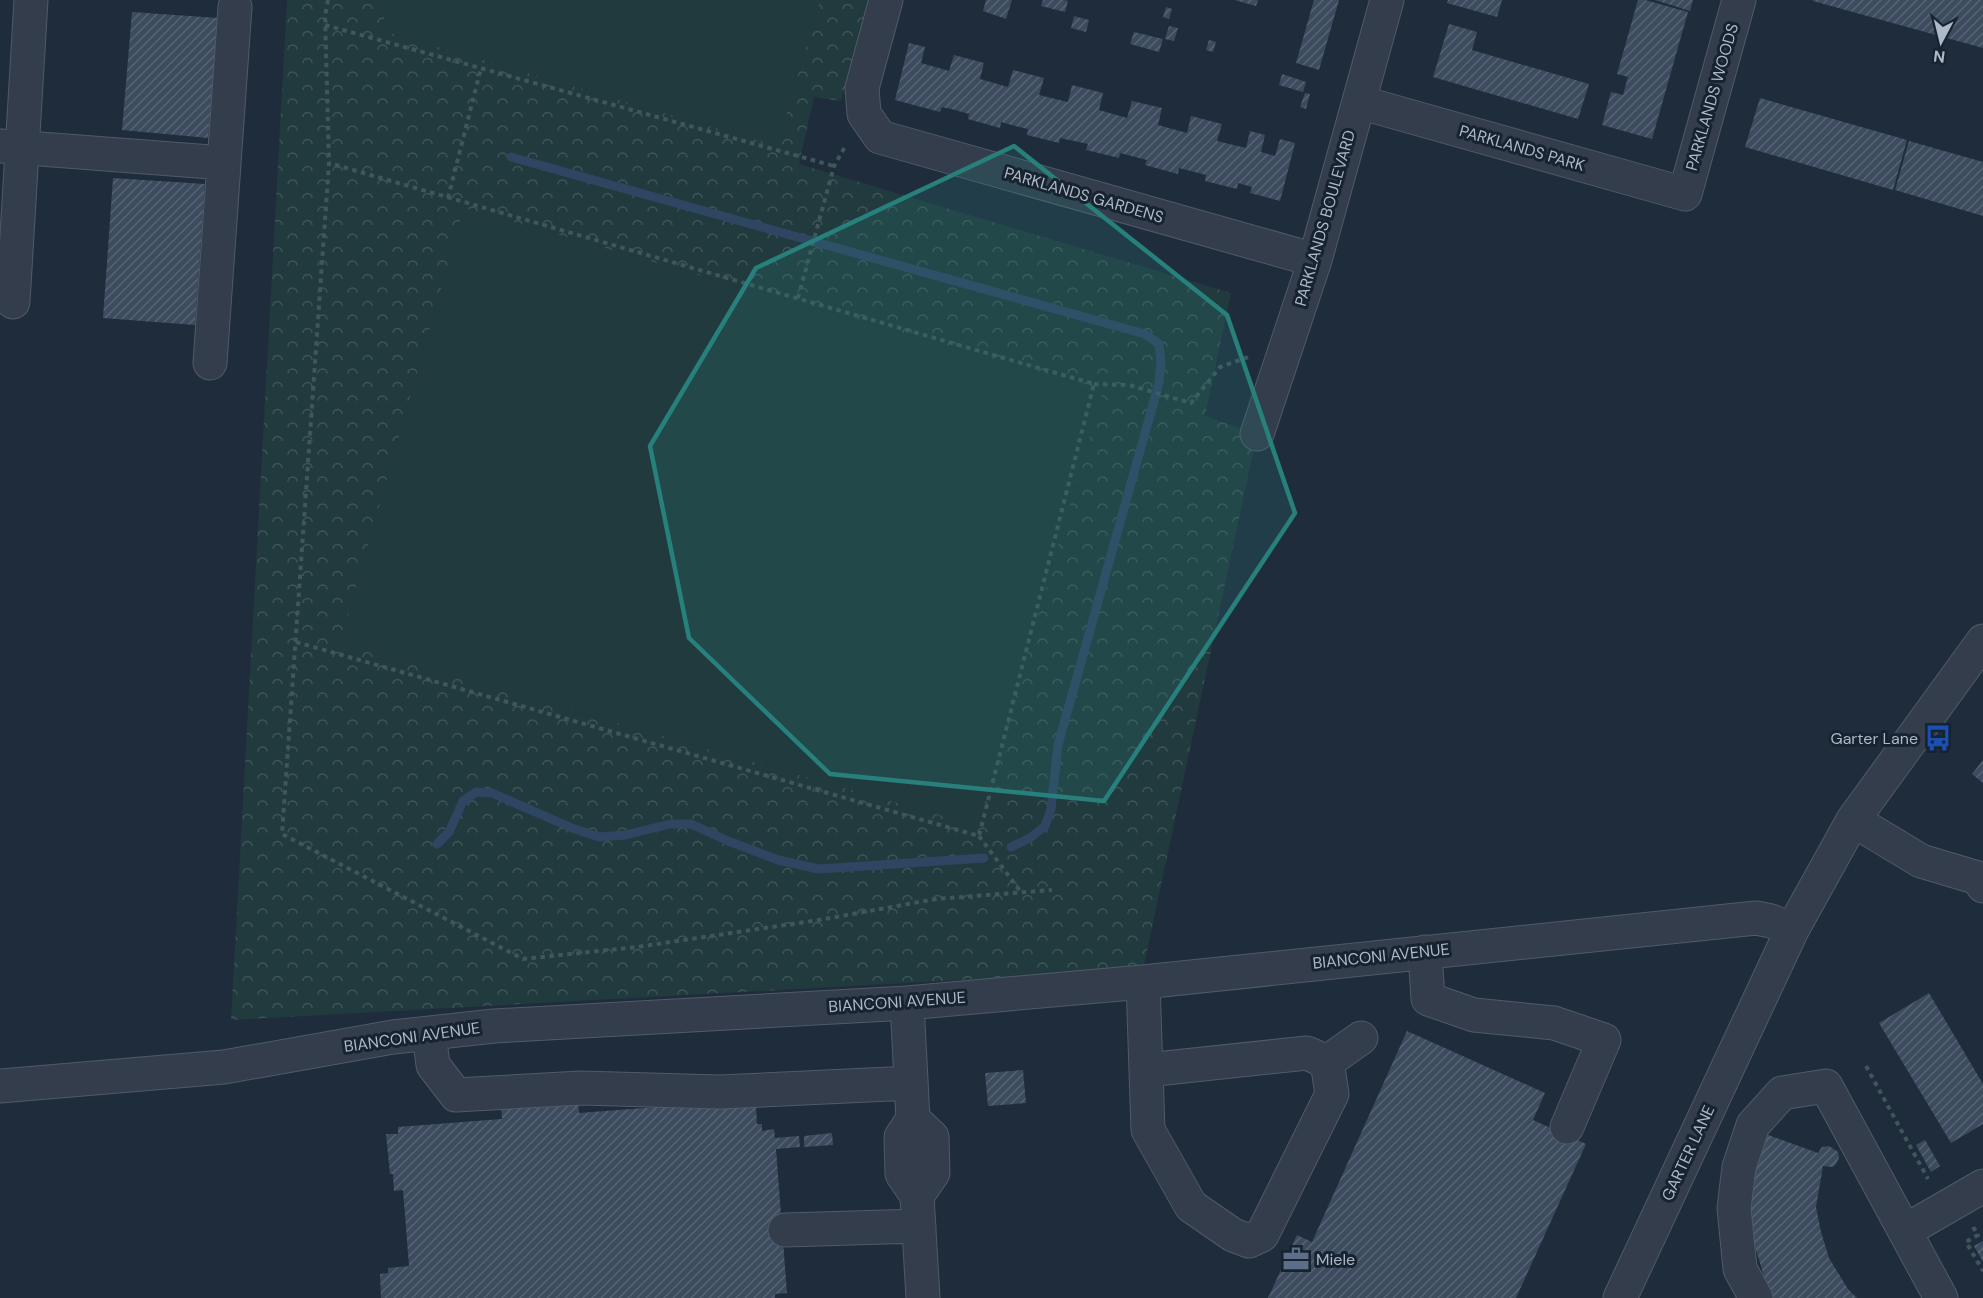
<svg xmlns="http://www.w3.org/2000/svg" width="1983" height="1298" viewBox="0 0 1983 1298" font-family="'DM Sans',sans-serif">
<style>
.park{fill:url(#park-crowns)}
.garden{fill:#213a3d}
.lines{fill:none;stroke-linecap:round;stroke-linejoin:round}
.stream{stroke:#2f4663;stroke-width:9}
.building{fill:url(#building-hatch)}
.minor-casing{stroke:#505b69;stroke-width:35}
.path{stroke:#3f575a;stroke-width:4;stroke-dasharray:4.5 4.5;stroke-linecap:butt}
.minor{stroke:#333d4c;stroke-width:33}
.marked{fill:#27807c;fill-opacity:0.2;stroke:#27807c;stroke-width:4.5;stroke-linejoin:round}
.labels{text-anchor:middle;dominant-baseline:central;stroke-width:6;stroke-linejoin:round;paint-order:stroke}
.street-label{font-size:16px;fill:#adb8c8;stroke:#182330}
.poi-label{font-size:16px;fill:#adb8c8;stroke:#182330;text-anchor:end}
</style>
<defs>
<pattern id="park-crowns" width="20" height="18" patternUnits="userSpaceOnUse" patternTransform="scale(1.5)"><rect width="20" height="18" fill="#213a3d"/><path d="M2 6a3 3 0 1 1 6 0M12 15a3 3 0 1 1 6 0" fill="none" stroke="#3f5458"/></pattern>
<pattern id="building-hatch" width="6" height="6" patternUnits="userSpaceOnUse" patternTransform="scale(1.5)"><rect width="6" height="6" fill="#3d4b5e"/><path d="M-1 1l2-2M0 6l6-6M5 7l2-2" fill="none" stroke="#566374"/></pattern>
</defs>
<rect width="100%" height="100%" fill="#1f2c3c"/>
<path class="park" d="M287,0h582l-28,101 -27,-4 -15,67 432,129 -26,123 52,18 -114,536 -912,50z"/>
<path class="garden" d="M389,0h431l-43,146 -396,-116z
M464,208l639,182 -125,436 -638,-182z"/>
<g class="lines">
<path class="stream" d="M511,157l634,177 14,10 2,17 -2,22 -101,362 -7,64 -6,17 -15,12 -19,9
M437,844l12,-12 14,-31 13,-9 16,1 80,35 27,9 26,-2 45,-11h21l37,17 50,19 41,9 165,-11"/>
</g>
<path class="building" d="M986,0h26l-6,19 -23,-8z
M1043,0h21l4,1 -3,11 -24,-6z
M1234,0h24l-2,6z
M1314,0h25l-20,70 -23,-7z
M1448,0h54l-5,17 -50,-14z
M1638,0h7l43,12 -36,127 -50,-14 9,-33 12,3 5,-18 -11,-3z
M1655,0h38l-3,11z
M1813,0h170v48l-170,-47z
M1166,7l6,2 -3,10 -6,-2z
M132,12l86,6 -10,120 -86,-8z
M1074,16l15,4 -3,12 -15,-4z
M1449,24l28,8 -5,18 117,34 -11,35 -145,-42z
M1169,26l9,2 -4,13 -9,-2z
M1134,32l29,7 -4,13 -29,-8z
M1209,40l7,2 -3,10 -7,-2z
M909,43l16,4 -4,16 28,8 5,-16 30,8 -4,16 28,8 5,-17 31,8 -5,17 29,7 4,-17 31,8 -4,17 28,8 5,-17 30,7 -4,17 29,8 4,-17 31,8 -5,17 29,7 4,-17 15,4 -4,17 14,4 5,-17 15,4 -15,58 -30,-8 2,-6 -14,-4 -1,6 -32,-8 1,-6 -27,-7 -1,6 -33,-9 2,-5 -27,-7 -1,5 -33,-8 2,-6 -28,-6 -1,5 -32,-8 1,-6 -13,-3 -14,-4 -1,6 -32,-9 1,-5 -14,-4 -13,-3 -2,5 -45,-12z
M1282,74l24,8 -3,10 -24,-7z
M1305,93l5,1 -4,15 -6,-2z
M1760,98l147,42 -14,50 -148,-43z
M1909,141l74,21v54l-88,-26z
M113,178l92,6 -10,141 -92,-7z
M1983,760v23l-11,-9z
M1929,993l54,91v40l-32,19 -72,-120z
M1407,1031l138,62 -12,27 53,24 -70,154h-248l29,-63 15,7z
M1023,1070l3,33 -38,3 -3,-33z
M578,1099l1,14 143,-11 1,7 33,-3 1,18h5v7l12,-2 1,9 24,-2 1,11 -24,2 11,144 -12,1v4h-394l-1,-24 8,-1v-5l21,-2 -6,-76 -9,1 -1,-17h-3l-4,-40h12v-7l104,-8 -1,-14z
M832,1133l1,12 -29,2v-11z
M1763,1133l55,20 4,-6 7,-1 9,6 1,6 -3,6 -3,3 -10,-1 -7,41 5,25 8,26 19,31 9,9h-89l-2,-15 -12,-40 -6,1 2,-51z
M1925,1140l15,26 -9,6 -15,-27z
M1983,1241v21l-9,-16z"/>
<g class="lines">
<g class="minor-casing">
<path id="minor" d="M886,0l-24,88 2,26 16,23 435,123
M1359,102l326,92 54,-194
M0,146l224,17
M13,302l18,-302
M210,363l25,-356
M1257,434l58,-174 72,-260
M1853,820l68,41 57,17 5,8
M1425,952l3,47 46,16 80,8 50,17 -37,87
M1143,982l5,148 43,76 42,29 16,6 13,-6 70,-141 -5,-32 -20,-9 -160,17
M907,1003l6,116 -12,18 1,37 15,22 6,102
M429,1033l4,32 23,30 125,-7 139,4 191,-9
M1327,1062l34,-24
M0,1086l224,-19 169,-30 101,-11 413,-23 236,-21 613,-64 15,3 21,9
M913,1119l19,18 1,36 -16,23
M785,1230l134,-4
M1905,1231l78,-45
M1620,1298l172,-368 61,-110 130,-179
M1756,1298l-16,-29 -6,-61 5,-41 14,-42 29,-32 44,-7 115,212"/>
</g>
<path class="path" d="M328,0l-3,16 4,147 -47,671 241,125 114,-12 182,-27 117,-21 116,-9
M325,25l509,141
M448,198l33,-130
M798,298l36,-132 12,-21
M1094,384l35,1 62,18 29,-36 28,-10
M296,642l683,194 115,-452 -765,-221
M979,836l41,55
M1866,1066l62,113
M1973,1227l5,8 -12,7 17,29"/>
<use href="#minor" class="minor"/>
</g>
<path class="marked" d="M1014,146l213,169 68,198 -191,288 -274,-27 -141,-136 -39,-192 106,-178z"/>
<defs>
<g id="bus-bare" transform="scale(2.07)"><path d="M-5-6H5V4H4V6H2V4H-2V6H-4V4H-5ZM-3.5-4V0h7V-4ZM-3.5 1.2v1.5H-2V1.2ZM2 1.2v1.5H3.5V1.2Z" fill="#1a4fb4" stroke="#182330" stroke-width="2.5" paint-order="stroke"/></g>
<g id="office-bare" transform="scale(2.07)"><path d="M-6-3h4V-5.5h4V-3h4V5H-6ZM-1-4.5V-3h2v-1.5ZM-6 0V1H6V0Z" fill="#5c6f8a" stroke="#182330" stroke-width="2.5" paint-order="stroke"/></g>
</defs>
<g fill-rule="evenodd">
<use href="#bus-bare" x="1938" y="738"/>
<use href="#office-bare" x="1296" y="1259"/>
</g>
<g class="labels">
<g class="street-label">
<text transform="translate(1712 97) rotate(-74)">PARKLANDS WOODS</text>
<text transform="translate(1522 148) rotate(16)">PARKLANDS PARK</text>
<text transform="translate(1084 195) rotate(16)">PARKLANDS GARDENS</text>
<text transform="translate(1325 218) rotate(-74)">PARKLANDS BOULEVARD</text>
<text transform="translate(1381 956) rotate(-6)">BIANCONI AVENUE</text>
<text transform="translate(897 1002) rotate(-4)">BIANCONI AVENUE</text>
<text transform="translate(412 1037) rotate(-8)">BIANCONI AVENUE</text>
<text transform="translate(1688 1153) rotate(-65)">GARTER LANE</text>
</g>
<g class="poi-label">
<text x="1918" y="738">Garter Lane</text>
<text x="1316" y="1259" text-anchor="start">Miele</text>
</g>
</g>
<g transform="translate(1941 42) rotate(187)" stroke="#182330" stroke-width="4.5" paint-order="stroke">
<path d="M0-4.5L10 22L0 15L-10 22Z" fill="#adb8c8"/>
<text y="-9" font-size="16" font-weight="bold" text-anchor="middle" fill="#adb8c8">N</text>
</g>
</svg>
